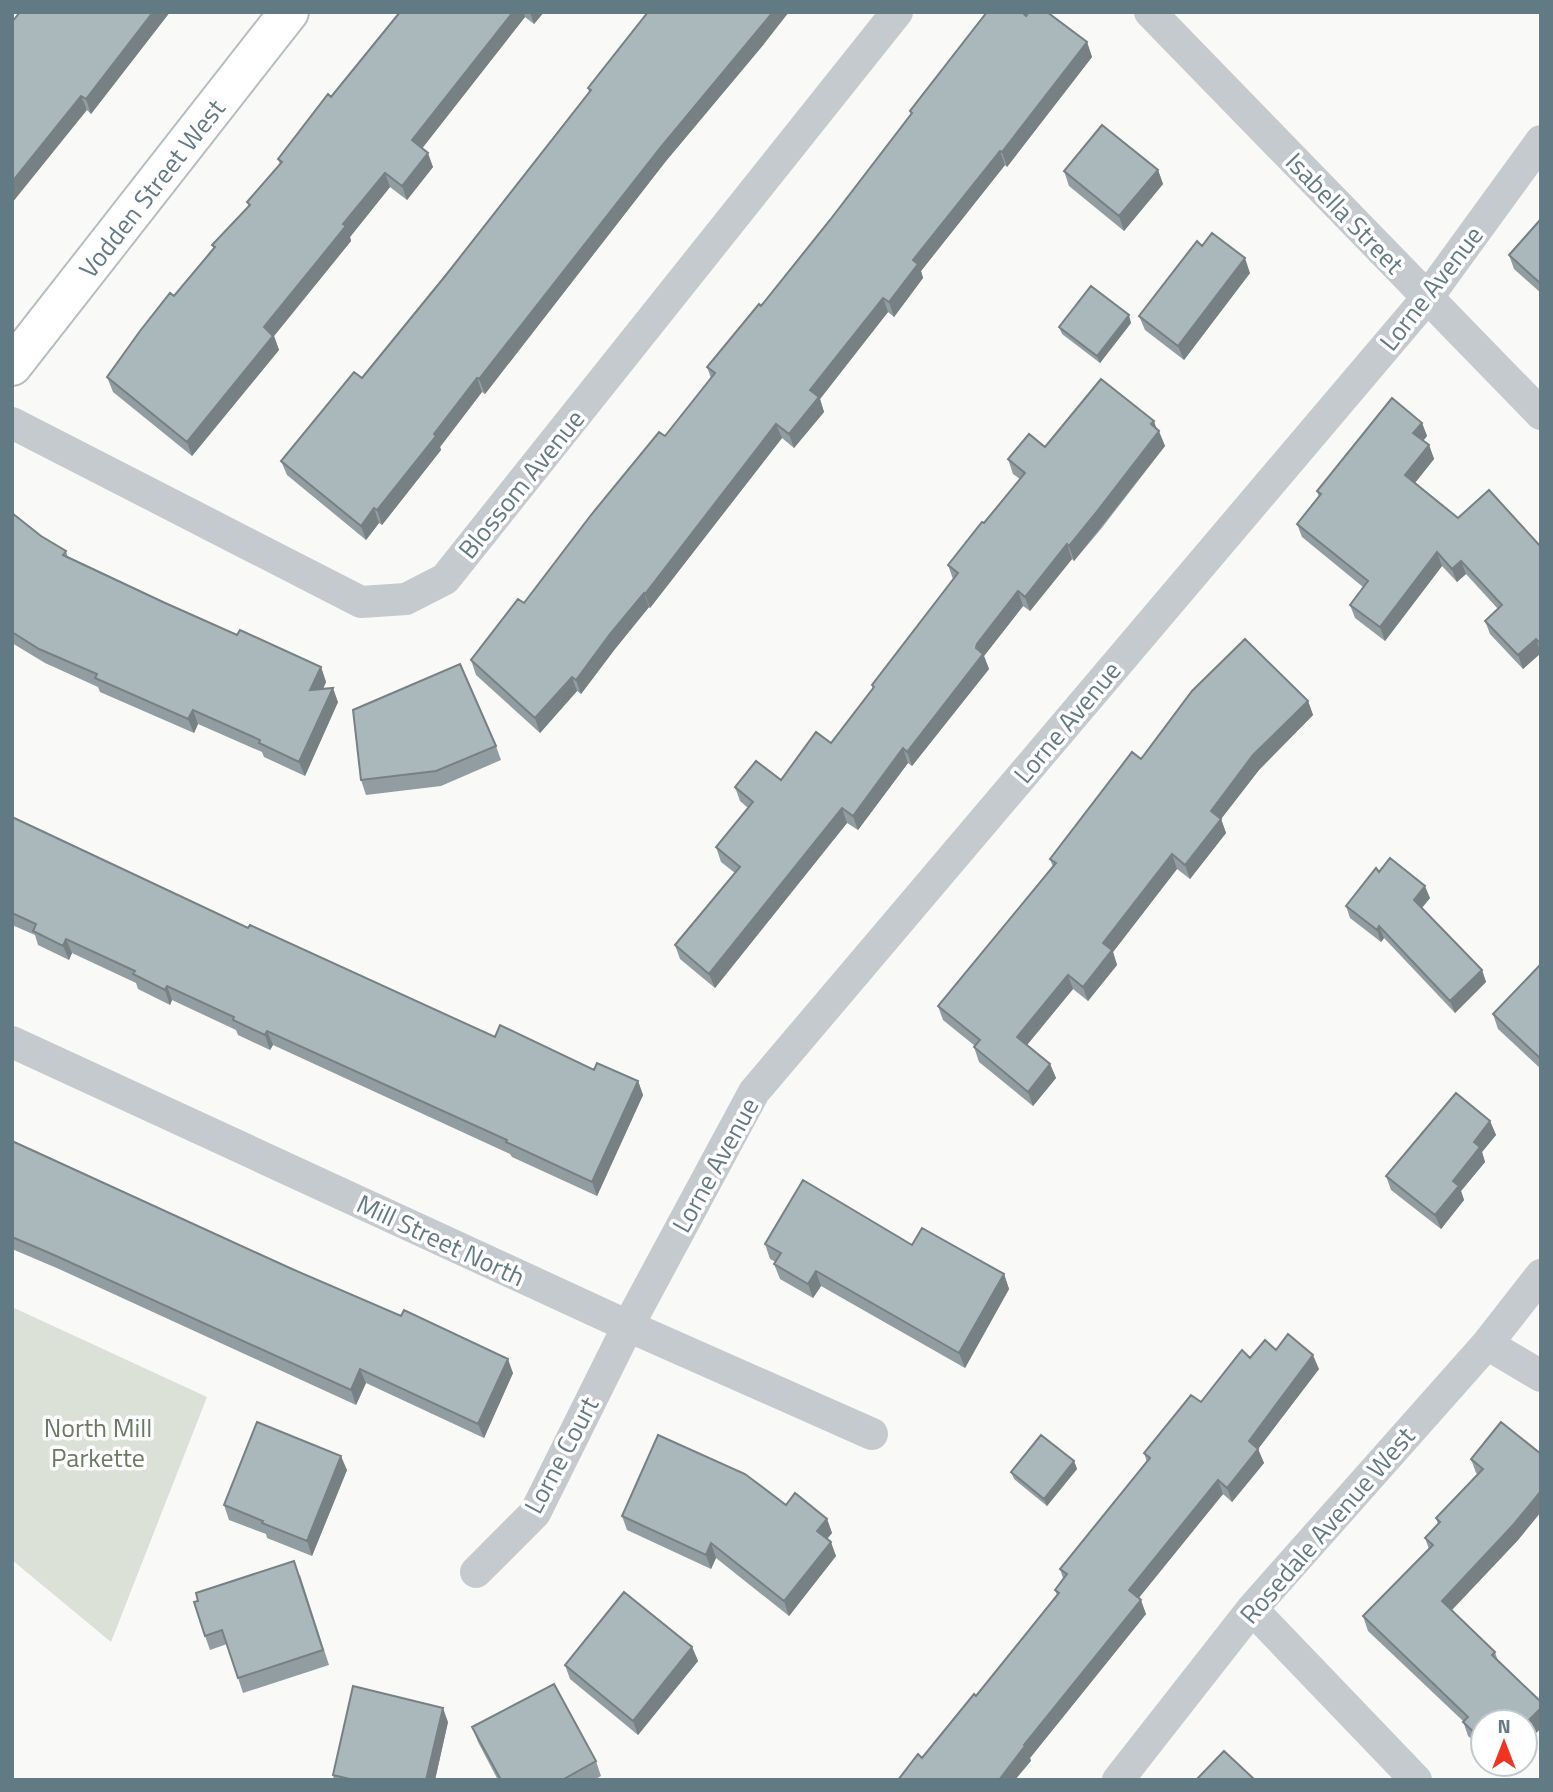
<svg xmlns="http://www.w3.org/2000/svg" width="1553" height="1792" viewBox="0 0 1553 1792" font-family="'Titillium Web',sans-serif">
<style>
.green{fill:#dce1d7}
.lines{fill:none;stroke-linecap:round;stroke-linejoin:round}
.secondary-casing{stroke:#b6bec2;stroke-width:42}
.street{stroke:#c4cacd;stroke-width:32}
.secondary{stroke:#fff;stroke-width:38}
.wall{fill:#929da1}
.shaded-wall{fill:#778083}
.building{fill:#aab7bb;stroke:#778083;stroke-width:2}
.labels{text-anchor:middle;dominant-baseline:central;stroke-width:7;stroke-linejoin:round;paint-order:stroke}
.street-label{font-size:26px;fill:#627a84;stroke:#fff}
.park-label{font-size:26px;fill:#6a7a62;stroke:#fff}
</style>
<rect width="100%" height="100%" fill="#f9f9f7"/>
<path class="green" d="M12,1307l195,90 -96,245 -99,-82z"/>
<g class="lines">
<g class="secondary-casing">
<g id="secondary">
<path id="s1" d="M12,366l277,-354"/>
</g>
</g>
<path class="street" d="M1150,12l391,402
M12,423l349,179 45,-3 39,-20 452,-567
M12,1042l616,284 244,108
M1487,1344l54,32
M476,1572l59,-59 93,-187 126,-234 673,-794 114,-157
M1252,1609l164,171
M1118,1780l134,-171 235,-265 54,-69"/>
<use href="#secondary" class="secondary"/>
</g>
<path class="wall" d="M20,12h150l-79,102 -4,-4z
M400,12h144l-10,12 -9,-7 -103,131 11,19 -26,33 -17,-13 -40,50 1,4 -77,95 5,14 -87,106 -79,-64 -6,-15 107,-128 -2,-4 37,-39 -2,-4 33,-38 -2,-5 53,-62z
M656,13l108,31 -98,117 -181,233 -3,-2 -42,55 1,3 -59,75 -3,-2 -13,17 -79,-65 -6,-14 81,-83 84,-103 143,-183 -1,-4z
M1026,16l61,26 5,15 -85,110 -2,-2 -84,106 2,7 -29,39 -6,-5 -68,87 4,13 -30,36 -12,-10 -132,170 -1,-1 -34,42 -34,45 -4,-3 -37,42 -64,-58 -5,-15 53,-57 141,-167 46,-58 -4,-11 54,-61 69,-86 81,-105 -1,-4z
M1158,170l5,14 -39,47 -55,-45 -5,-15z
M1541,219v74l-27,-24 -5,-14z
M1202,246l48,27 -66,87 -39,-30 -6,-14z
M1131,323l-31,40 -38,-29 -3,-7z
M1422,423l5,13 -4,5 6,4 5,14 -19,24 43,35 83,29v106l-18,16 -33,-35 -5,-13 13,-12 -32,-35 -9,8 -15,-16 -57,75 -30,-23 -5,-13 13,-18 -61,-50 -5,-13 22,-27 -2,-6z
M1157,429l8,17 -64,83 -27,32 -2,-2 -42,52 -7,-5 -39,50 5,13 -77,97 -4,-3 -50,67 -11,-7 -132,165 -35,-29 -5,-14 60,-72 -14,-11 -5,-15 32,-39 -8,-7 -5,-14 46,-7 50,-37 42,-54 -1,-4 81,-106 -5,-14 72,-86 -7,-5 -5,-15 37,-12z
M12,513l29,23 25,15 2,7 95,44 74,33 84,32 5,15 -3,7 15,13 -33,74 -41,-19 -2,-5 -64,-28 -4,9 -94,-41 -2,-5 -53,-24 -33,-20z
M1308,701l5,14 -54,55 -38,49 5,14 -36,46 -13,-10 -64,83 4,13 -29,36 -15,-12 -46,56 23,19 6,14 -23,28 -54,-44 -5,-15 1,-1 -32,-26 -5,-14 115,-139 -3,-8 91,-100z
M496,746l5,14 -60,26 -75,9 -5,-15z
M12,817l236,111 247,109 99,33 44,11 5,14 -46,101 -85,-39 -2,-3 -237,-109 -3,5 -32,-15 -2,-5 -64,-30 -2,5 -32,-16 -2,-6 -64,-30 -3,7 -31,-15 -3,-10 -23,-10z
M1379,872l51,26 -8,10 60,62 4,12 -31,31 -71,-75 -3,4 -31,-24 -4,-12z
M1541,964v105l-43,-40 -5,-15z
M1490,1121l6,14 -14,17 3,10 -24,29 3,9 -23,29 -50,-39 -5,-14z
M12,1141l501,232 -29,65 -118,-55 -10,22 -297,-136 -47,-20z
M765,1244l147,1 92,29 5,15 -44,79 -144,-82 -8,12 -33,-19 -6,-15 2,-2 -6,-3z
M1276,1350l43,19 -61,80 6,14 -32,39 -9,-8 -85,104 8,16 -116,144 1,3 -109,-3 54,-62 81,-101 -2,-5 8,-12 -3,-9 87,-107 -3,-9 106,-95z
M1501,1422l18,117 -67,71 43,42 3,9 43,67 -16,16v-22h-42v28l-15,-14 -5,-15 -95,-90 -5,-15 66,-67 -4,-11 13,-14 -2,-6 42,-43 -2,-2 -5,-14z
M1074,1461l3,8 -30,37 -33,-27 -3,-7z
M347,1470l-35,86 -45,-18 -1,-4 -37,-14 -5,-15z
M786,1505l41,14 5,14 -5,6 9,17 -47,60 -73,-58 -5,11 -84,-39 -5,-14z
M300,1575l29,90 -86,28 -16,-49 -17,6 -5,-14z
M692,1647l6,14 -60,74 -68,-56 -5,-14z
M448,1722l-13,58h-101l-1,-5z
M472,1727l124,34 5,15 -7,4h-96l-20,-38z"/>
<path class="shaded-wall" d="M153,12h17l-79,102 -5,-15z
M513,12h11l1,5 -108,138 -5,-15z
M530,12h14l-10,12z
M773,12h16l-25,32 -98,117 -181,233 -6,-15 182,-232z
M1087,42l5,15 -85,110 -5,-15z
M81,96l6,14 -75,93v-21z
M1000,151l5,14 -84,106 2,7 -29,39 -5,-15 24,-42z
M428,153l5,14 -26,33 -5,-14z
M1158,170l5,14 -39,47 -5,-15z
M385,173l5,14 -40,50 1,4 -77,95 5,14 -87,106 -5,-14 77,-115 79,-103z
M1245,258l5,15 -66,87 -6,-14z
M883,298l5,14 -68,87 4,13 -30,36 -5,-14 21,-44z
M1129,315l2,8 -31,40 -3,-7z
M477,378l5,14 -42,55 1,3 -59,75 -5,-15z
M1154,421l4,12 1,-2 6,15 -91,115 -5,-15z
M1422,423l5,13 -9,11 -5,-14z
M776,424l6,14 -132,170 -5,-14z
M1429,445l5,14 -24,30 -5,-14z
M374,508l5,15 -13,17 -5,-14z
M1067,544l5,15 -42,52 -5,-14z
M1437,552l5,14 -57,75 -5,-14z
M1461,561l5,13 -9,8 -5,-13z
M1018,591l5,15 -39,50 5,13 -77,97 -5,-14 70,-108z
M644,593l5,14 -34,42 -34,45 -5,-14 34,-46z
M1536,639l5,14 -18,16 -5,-14z
M321,667l5,15 -10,23 -6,-15z
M572,677l5,14 -37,42 -5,-15z
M333,688l5,14 -33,74 -6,-14z
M1308,701l5,14 -54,55 -38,49 5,14 -36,46 -5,-14 26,-54 42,-56z
M193,710l5,14 -4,9 -6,-14z
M903,748l5,15 -50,67 -5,-14z
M842,808l5,15 -132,165 -6,-14z
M1172,854l5,15 -64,83 4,13 -29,36 -5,-14 20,-44z
M1425,886l5,12 -12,14 -4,-12z
M1379,926l5,12 -3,4 -4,-12z
M66,939l6,14 -3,7 -6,-14z
M1482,970l4,12 -31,31 -5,-12z
M1068,975l5,14 -51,62 -5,-14z
M167,986l5,14 -2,5 -5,-15z
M267,1031l6,14 -3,5 -5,-15z
M1050,1064l6,14 -23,28 -5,-14z
M638,1081l5,14 -46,101 -5,-14z
M1490,1121l6,14 -14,17 3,10 -24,29 3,9 -23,29 -6,-14 39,-73z
M816,1271l5,15 -8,12 -5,-14z
M1004,1274l5,15 -44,79 -6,-15z
M1313,1355l6,14 -61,80 6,14 -32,39 -5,-14 22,-47z
M508,1359l5,14 -29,65 -6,-14z
M360,1369l6,14 -10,22 -5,-15z
M341,1456l6,14 -35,86 -5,-15z
M1074,1461l3,8 -30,37 -3,-7z
M1218,1480l5,14 -89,110 -5,-14z
M1541,1491v21l-22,27 -72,76 -5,-14z
M827,1519l5,14 -10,12 -5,-14z
M831,1542l5,14 -47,60 -5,-15z
M711,1543l5,15 -5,11 -5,-14z
M1141,1600l5,14 -116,144 1,3 -16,19h-16l25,-35z
M692,1647l6,14 -60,74 -5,-14z
M443,1708l5,14 -13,58h-9z
M1541,1708v20l-16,16v-20z"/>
<path class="building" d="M20,12h133l-67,87 -5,-3 -69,86v-160z
M400,12h113l-101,128 16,13 -26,33 -17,-13 -42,51 3,2 -82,101 9,9 -86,106 -80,-65 33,-46 30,-38 4,3 41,-49 -3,-2 38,-40 -3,-3 35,-40 -4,-3 50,-65 3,3z
M648,12h7l1,1 1,-1h116l-112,135 -182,232 -2,-1 -43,56 2,2 -59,74 -3,-2 -13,18 -80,-65 73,-89 8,6 84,-103 145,-185 -3,-2z
M987,12h35l4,4 3,-4h18l40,30 -85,110 -2,-1 -87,109 5,4 -29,38 -6,-4 -73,92 9,7 -30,37 -13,-10 -131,170 -1,-1 -34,41 -34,46 -4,-3 -37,41 -64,-58 47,-61 6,4 67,-88 68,-83 6,4 50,-63 -8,-6 52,-63 2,2 69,-86 82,-107 -2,-2z
M1102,125l56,45 -39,46 -55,-45z
M1541,219v65l-32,-29z
M1212,233l33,25 -67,88 -39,-30 58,-75 5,5z
M1091,286l38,29 -32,41 -38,-29z
M1101,379l53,42 -3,3 8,7 -64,83 -26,32 -2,-2 -42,53 -7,-6 -41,53 -1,4 7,6 -76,98 -4,-4 -50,68 -11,-8 -133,166 -34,-29 65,-78 -24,-20 37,-45 -18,-15 21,-26 25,19 35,-48 15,11 43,-56 -2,-2 86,-112 -10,-8 34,-43 2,1 41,-50 -17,-14 21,-25 16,13z
M1392,398l30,25 -9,10 16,12 -24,30 53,43 31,-28 52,57v97l-5,-5 -18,16 -33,-34 17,-16 -41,-44 -9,8 -15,-17 -57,75 -30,-22 18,-24 -71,-57 24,-30 -4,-3z
M12,513l29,23 25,15 -3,4 100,47 74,33 3,-5 81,37 -11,23 23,-2 -34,74 -40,-19 1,-3 -67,-30 -5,9 -93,-41 2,-4 -58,-25 -27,-17z
M1245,639l63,62 -55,54 -42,56 10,8 -36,46 -13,-11 -69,89 9,7 -29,37 -15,-12 -51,62 33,27 -22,28 -54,-45 6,-7 -42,-34 118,-143 -6,-4 82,-107 9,7 51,-68z
M460,664l36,82 -60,25 -75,9 -8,-70z
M12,817l236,111 2,-3 245,112 5,-12 94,45 3,-7 41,18 -46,101 -86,-40 1,-2 -240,-109 -2,4 -32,-15 1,-3 -67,-31 -2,4 -32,-16 2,-3 -69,-32 -3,7 -30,-15 3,-7 -24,-11z
M1390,858l35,28 -11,14 68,70 -32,31 -71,-75 -2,4 -31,-24 30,-38 3,4z
M1541,964v95l-48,-45z
M1456,1093l34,28 -16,21 6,5 -27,34 6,5 -24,29 -49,-39z
M12,1141l280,128 109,47 3,-6 104,49 -30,65 -118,-55 -9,21 -297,-135 -42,-18z
M803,1180l109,65 10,-17 82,46 -45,79 -143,-82 -8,13 -34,-20 7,-11 -16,-9z
M1288,1334l25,21 -64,86 9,8 -31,39 -9,-8 -89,110 12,10 -117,145 1,1 -26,34h-101l20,-26 4,4 52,-64 2,2 83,-103 -4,-3 12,-16 -7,-5 90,-111 -6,-5 47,-58 10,7 41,-52 8,8 15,-18 11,10z
M257,1422l84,34 -34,85 -45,-18 1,-2 -39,-16z
M1501,1422l40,32v37l-27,33 -72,77 53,51 -3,3 49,47v6l-16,16v-2h-42v19l-20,-19 5,-5 -105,-101 70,-71 -8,-7 15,-16 -4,-4 47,-49 -12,-10z
M658,1435l87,39 41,31 9,-12 32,26 -10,12 14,11 -47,59 -73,-58 -5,12 -84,-39z
M1041,1435l33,26 -30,38 -33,-27z
M294,1561l29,89 -85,28 -16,-48 -17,6 -11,-34 4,-1 -2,-8z
M624,1592l68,55 -59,74 -68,-56z
M554,1684l42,77 -34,19h-61l-29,-53z
M353,1686l90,22 -17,72h-72l-21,-5z
M1224,1751l31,29h-59z"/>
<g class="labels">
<g class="street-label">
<text stroke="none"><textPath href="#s1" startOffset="226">Vodden Street West</textPath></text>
<text transform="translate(1345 213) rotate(46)">Isabella Street</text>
<text transform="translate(1431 288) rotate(-52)">Lorne Avenue</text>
<text transform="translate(521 484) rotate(-51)">Blossom Avenue</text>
<text transform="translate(1067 722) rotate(-50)">Lorne Avenue</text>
<text transform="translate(715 1165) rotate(-61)">Lorne Avenue</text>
<text transform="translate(441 1240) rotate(25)">Mill Street North</text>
<text transform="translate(561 1455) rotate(-62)">Lorne Court</text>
<text transform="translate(1327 1525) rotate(-49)">Rosedale Avenue West</text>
</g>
<g class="park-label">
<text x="98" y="1427">North Mill<tspan x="98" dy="30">Parkette</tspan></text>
</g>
</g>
<rect width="1553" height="1792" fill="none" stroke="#627a84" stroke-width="28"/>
<g transform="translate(1504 1743)"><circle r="33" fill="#ffffff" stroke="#c0cace" stroke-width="2"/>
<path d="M0-5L12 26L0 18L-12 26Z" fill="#ef3521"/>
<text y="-10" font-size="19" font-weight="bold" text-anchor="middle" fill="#627a84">N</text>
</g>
</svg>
